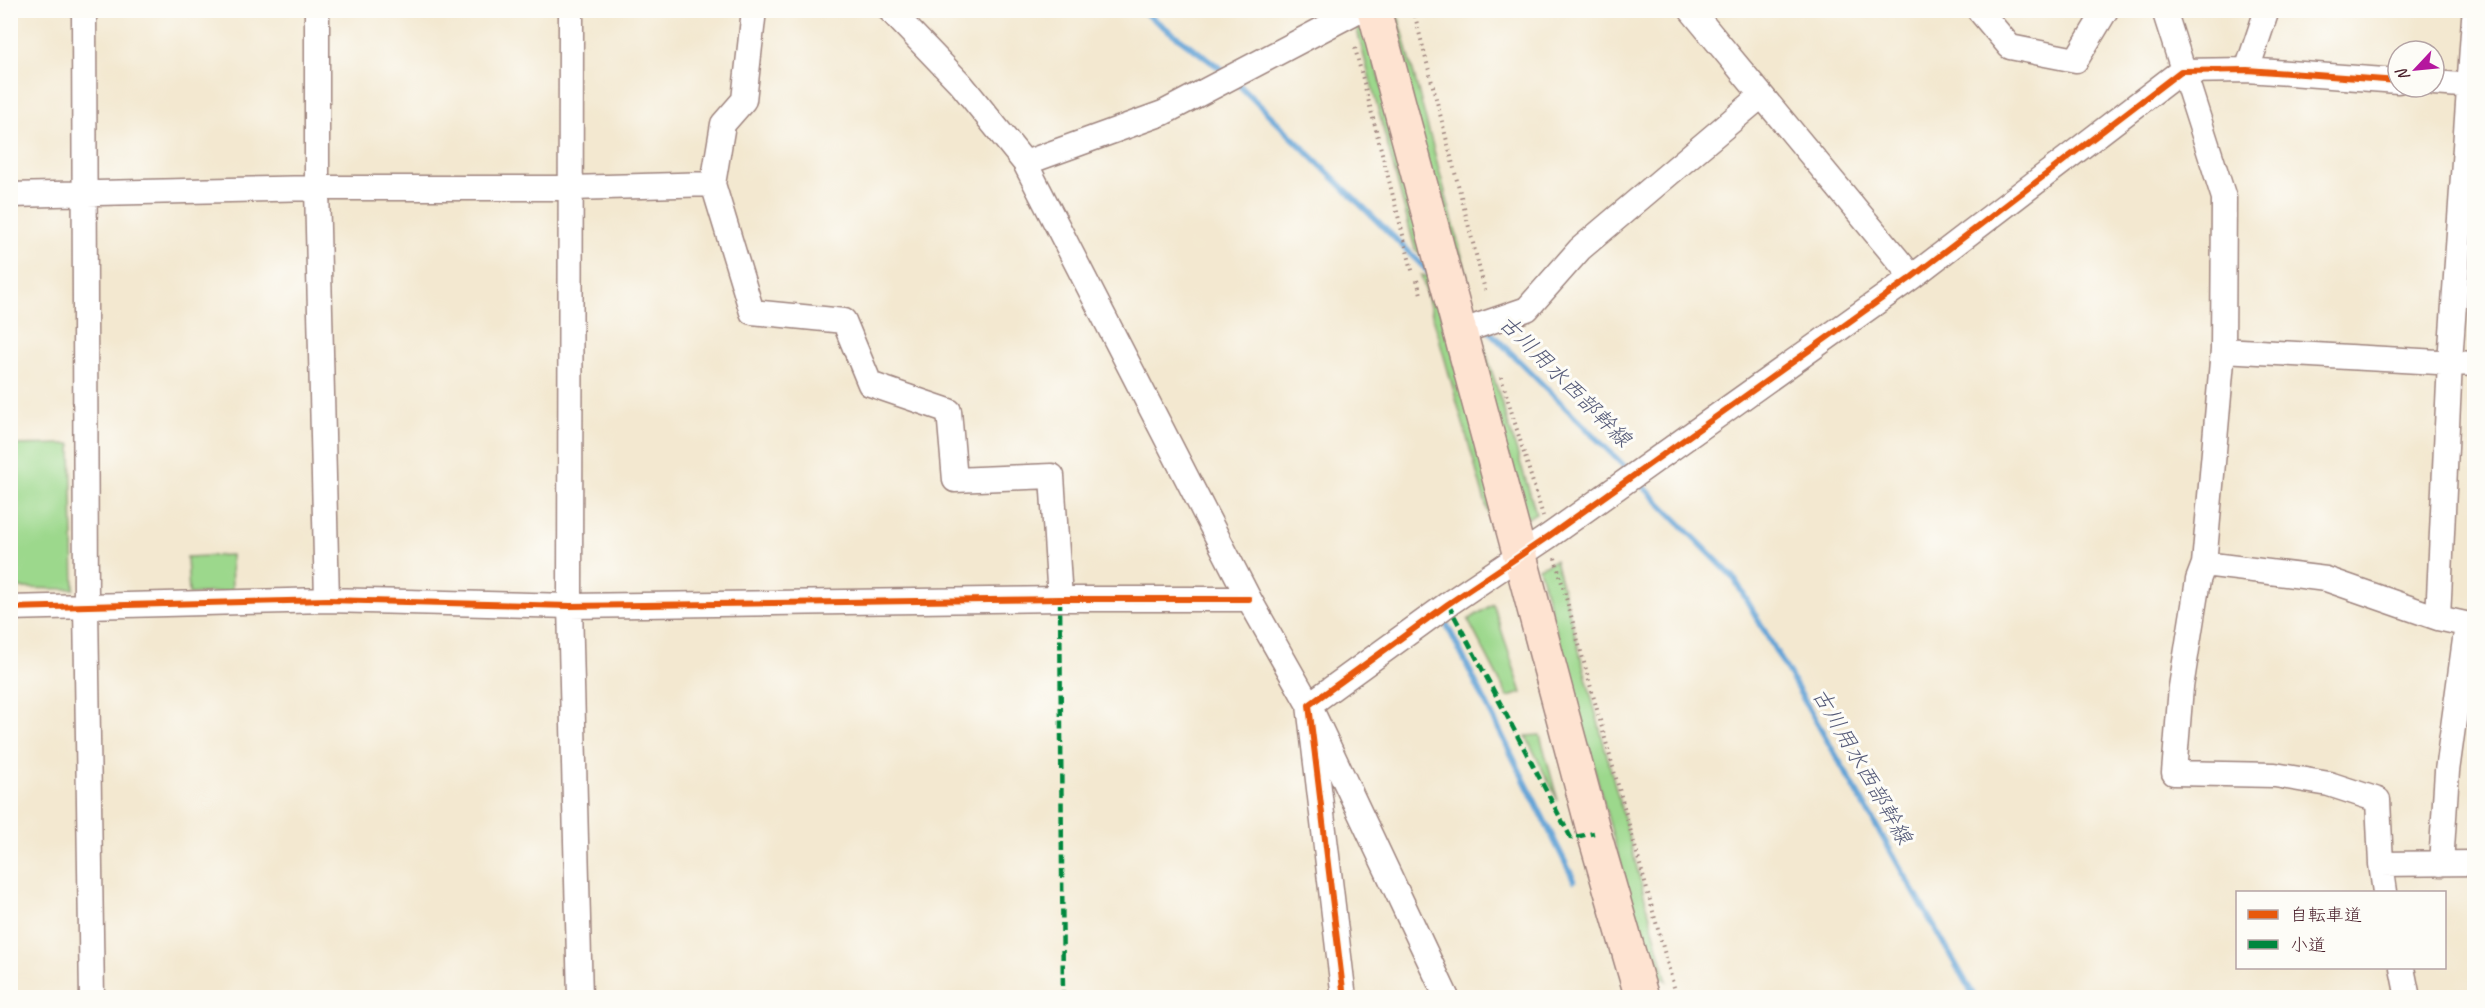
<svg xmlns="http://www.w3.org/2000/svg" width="2485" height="1008" viewBox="0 0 2485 1008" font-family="Caveat,'Klee One',sans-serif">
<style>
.green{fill:#9cd88c;stroke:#737c5c;stroke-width:1.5}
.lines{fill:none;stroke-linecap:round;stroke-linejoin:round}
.stream{stroke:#62a3d6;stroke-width:6}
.street-casing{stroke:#9e847e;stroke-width:27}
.secondary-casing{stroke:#9e847e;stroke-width:36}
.path{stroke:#9e847e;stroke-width:4;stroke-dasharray:1.5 4.5;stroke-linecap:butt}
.street{stroke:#fff;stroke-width:24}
.secondary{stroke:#fee3d1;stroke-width:33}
.quiet{stroke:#00873e;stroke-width:4.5;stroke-dasharray:9 4.5;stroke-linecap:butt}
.cycleway-casing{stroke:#fdfcf7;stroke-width:10}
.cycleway{stroke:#e8590c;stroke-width:6}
.labels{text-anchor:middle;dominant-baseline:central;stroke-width:6;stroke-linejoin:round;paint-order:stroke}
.water-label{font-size:22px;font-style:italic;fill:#555a78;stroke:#fdfcf7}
</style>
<rect width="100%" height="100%" fill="#fdfcf7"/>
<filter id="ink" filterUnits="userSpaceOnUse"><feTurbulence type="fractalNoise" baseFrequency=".0167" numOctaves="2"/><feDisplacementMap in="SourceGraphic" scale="12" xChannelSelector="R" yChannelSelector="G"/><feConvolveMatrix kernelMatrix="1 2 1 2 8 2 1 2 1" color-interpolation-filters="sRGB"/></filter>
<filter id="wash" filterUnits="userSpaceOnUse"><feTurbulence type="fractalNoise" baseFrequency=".008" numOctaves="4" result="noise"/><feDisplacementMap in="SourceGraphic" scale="24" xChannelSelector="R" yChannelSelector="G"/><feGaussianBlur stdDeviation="1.35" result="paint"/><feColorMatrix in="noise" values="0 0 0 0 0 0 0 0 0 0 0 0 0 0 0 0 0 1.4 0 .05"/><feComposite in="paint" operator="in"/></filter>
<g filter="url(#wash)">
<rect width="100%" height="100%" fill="#f3e8d0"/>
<path class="green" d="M1388,15l11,3 69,261 -13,-3z
M1356,26h9l67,237 -17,-14z
M1421,275l10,2 75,263 -9,4z
M1482,340l54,173 -10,6 -53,-175z
M71,444l3,145 -63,-1v-143z
M231,555l1,36 -43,3 -2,-37z
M1555,560l112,421 -18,-14 -110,-399z
M1493,604l29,89 -14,4 -40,-77z
M1540,735l18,66 -32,-65z"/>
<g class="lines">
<path class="stream" d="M1141,10l87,64
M1235,81l196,193
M1488,330l141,141
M1638,481l96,97 241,420
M1446,623l128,257"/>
</g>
</g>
<g filter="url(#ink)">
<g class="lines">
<g class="street-casing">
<path id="street" d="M84,10l2,597 6,391
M317,10v178l10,412
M571,10l-1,596 10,392
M754,10l-10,90 -21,24 -10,60 39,128 92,9 26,63 79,27 6,69 97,-4 8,123
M890,10l71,74 64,79 224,436 60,106 138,293
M1691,10l221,267
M1979,10l31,37 66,13 30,-50
M2164,10l60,188 -1,152 -19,214 -6,16 -17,107 -7,86 101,2 54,9 49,16 3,64 4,28
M2247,70l20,-60
M2434,83l40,3
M1025,163l138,-50 196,-103
M10,195l307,-7h254l142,-4
M1460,332l67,-23 53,-60 181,-153
M2223,350l251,14
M2204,564l122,15 112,39 36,8
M10,608l317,-8 243,6 490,-7h189
M2438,618l12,-256 24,-344
M2381,864l93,-1
M2441,864l6,-93 20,-146
M2402,968l6,30
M1344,998l-35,-293 139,-101 101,-68 363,-259 269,-206 66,-1 151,11"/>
</g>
<g class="secondary-casing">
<path id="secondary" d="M1374,10l220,823 48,165"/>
</g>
<path class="path" d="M1415,16l70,274
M1355,48l58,226
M1417,280l4,14
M1501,377l42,139
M1555,558l122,440"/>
<use href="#street" class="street"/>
<use href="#secondary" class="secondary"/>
<path class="quiet" d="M1060,599l3,399
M1448,604l123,234 23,-5"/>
<g class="cycleway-casing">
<path id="cycleway" d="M10,608l317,-8 243,6 490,-7h189
M1344,998l-35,-293 139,-101 101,-68 363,-259 269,-206 66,-1 151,11"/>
</g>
<use href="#cycleway" class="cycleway"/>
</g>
</g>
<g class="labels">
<g class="water-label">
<text transform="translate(1565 381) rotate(45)">古川用水西部幹線</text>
<text transform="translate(1862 766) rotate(60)">古川用水西部幹線</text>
</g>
</g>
<rect width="2485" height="1008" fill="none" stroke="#fdfcf7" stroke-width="36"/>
<rect x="2236" y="891" width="210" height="78" fill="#fdfcf7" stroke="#b5a4a5" stroke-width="1.5"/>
<rect x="2248" y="910" width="30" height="9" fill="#e8590c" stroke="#b5a4a5" stroke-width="1.5"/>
<text x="2290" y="921" font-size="18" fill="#4a1f2b">自転車道</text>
<rect x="2248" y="940" width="30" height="9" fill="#00873e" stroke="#b5a4a5" stroke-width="1.5"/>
<text x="2290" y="951" font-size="18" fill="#4a1f2b">小道</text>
<g transform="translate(2416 69) rotate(244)"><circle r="28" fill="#fdfcf7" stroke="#b5a4a5" stroke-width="1.5"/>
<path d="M0-4.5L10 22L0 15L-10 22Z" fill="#b5179e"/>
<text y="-9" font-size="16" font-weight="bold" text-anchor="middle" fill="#4a1f2b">N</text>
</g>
</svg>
